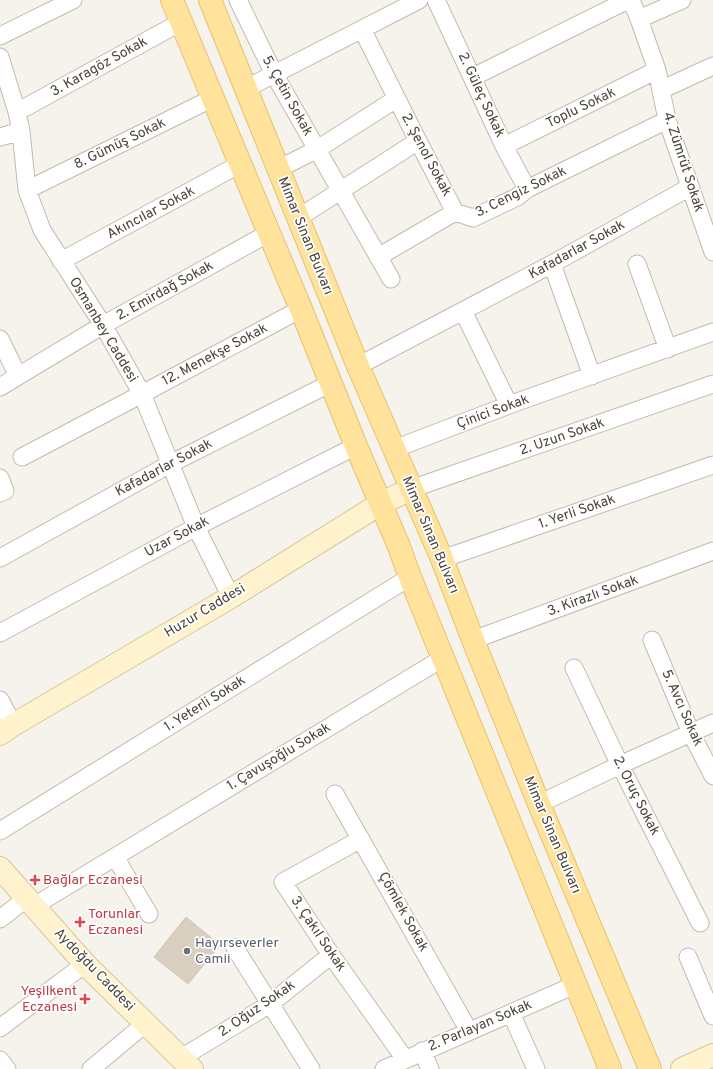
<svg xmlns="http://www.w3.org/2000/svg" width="713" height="1069" viewBox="0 0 713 1069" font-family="Overpass,sans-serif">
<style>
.building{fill:#d8cfc1;stroke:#d3c7b4}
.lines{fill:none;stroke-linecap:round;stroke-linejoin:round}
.minor-casing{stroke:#c2bbae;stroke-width:19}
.secondary-casing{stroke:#d6c79b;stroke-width:24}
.primary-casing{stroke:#e6c16a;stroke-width:24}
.minor{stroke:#fff;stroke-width:17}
.secondary{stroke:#fff3cd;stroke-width:22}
.primary{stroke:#ffe39c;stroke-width:22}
.health-dot{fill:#e0444e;stroke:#fff;stroke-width:1.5}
.worship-dot{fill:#6b7280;stroke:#fff;stroke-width:1.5}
.labels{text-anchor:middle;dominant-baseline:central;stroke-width:3.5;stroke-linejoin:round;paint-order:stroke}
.street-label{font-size:14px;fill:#4b4439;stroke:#fff}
.health-label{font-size:14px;fill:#be3a42;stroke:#fff;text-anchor:start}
.worship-label{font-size:14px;fill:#5b616d;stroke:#fff;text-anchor:start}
</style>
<rect width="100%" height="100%" fill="#f6f3ec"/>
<path class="building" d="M186,917l34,28 -32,39 -34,-27z"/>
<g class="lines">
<g class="minor-casing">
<path id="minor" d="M238,0l36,74 117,205
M436,0l68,146 23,43
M631,0l8,19 18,51 10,50 46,132
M639,19l43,-19
M362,29l56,112 37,71
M0,36l73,-36
M0,57l17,55 4,19 6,59 15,40 61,95 39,69 54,133 35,70
M473,77l155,-77
M245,89l174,-89
M661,90l52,-24
M17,112l164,-90
M0,137l21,-6
M504,146l153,-76
M278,169l38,-19 80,-51
M27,190l186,-92
M298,218l120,-77
M378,257l77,-45 18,6 44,-21 10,-8 140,-69
M61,261l179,-97
M552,264l40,112
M637,264l31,85
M463,311l46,94
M0,339l18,37
M358,366l194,-102 138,-77
M0,387l103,-62 166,-92
M394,449l115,-44 204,-73
M22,457l120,-63 159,-85
M0,478l5,13 -5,2
M411,489l302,-105
M0,558l170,-94 161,-81
M442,559l271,-94
M0,633l196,-106 160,-81
M473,640l240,-89
M652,640l39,93 22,43
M574,668l46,97 80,158
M0,700l13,25
M335,794l134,237
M539,804l81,-39 93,-42
M0,831l410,-254
M361,839l-78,43 48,73 74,104
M115,857l34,57
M34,906l409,-248
M0,919l27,-21
M235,948l76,121
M688,957l25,59
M511,1013l25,56
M0,1028l85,-64
M422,1051l8,18
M181,1058l89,-54 61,-49
M0,1060l7,9
M91,1069l55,-46
M384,1069l193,-85"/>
</g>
<g class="secondary-casing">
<path id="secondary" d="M0,734l13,-9 218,-128 149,-93 31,-15
M0,868l85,96 107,105
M682,1069l31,-14"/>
</g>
<g class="primary-casing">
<path id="primary" d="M172,0l97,233 32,76 55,137 42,98 12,33 200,492
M210,0l148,366 84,193 31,81 66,164 111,265"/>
</g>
<use href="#minor" class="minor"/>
<use href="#secondary" class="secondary"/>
<use href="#primary" class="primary"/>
</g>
<g class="health-dot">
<path d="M33 874h4v4h4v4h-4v4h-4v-4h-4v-4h4z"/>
<path d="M78 916h4v4h4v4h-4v4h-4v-4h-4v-4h4z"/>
<path d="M83 993h4v4h4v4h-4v4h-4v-4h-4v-4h4z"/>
</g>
<circle class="worship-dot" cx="187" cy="951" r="4"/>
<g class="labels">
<g class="street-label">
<text transform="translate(99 67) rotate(-29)">3. Karagöz Sokak</text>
<text transform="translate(481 95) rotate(65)">2. Güleç Sokak</text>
<text transform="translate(287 96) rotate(61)">5. Çetin Sokak</text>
<text transform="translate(581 108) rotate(-26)">Toplu Sokak</text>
<text transform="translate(120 144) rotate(-26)">8. Gümüş Sokak</text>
<text transform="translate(426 155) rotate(62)">2. Şenol Sokak</text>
<text transform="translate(683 162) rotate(72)">4. Zümrüt Sokak</text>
<text transform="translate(521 192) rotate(-26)">3. Cengiz Sokak</text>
<text transform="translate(151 213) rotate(-28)">Akıncılar Sokak</text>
<text transform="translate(305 236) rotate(68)">Mimar Sinan Bulvarı</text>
<text transform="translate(577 250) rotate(-29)">Kafadarlar Sokak</text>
<text transform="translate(165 291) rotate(-29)">2. Emirdağ Sokak</text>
<text transform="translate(103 330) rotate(59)">Osmanbey Caddesi</text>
<text transform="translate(215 355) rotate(-28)">12. Menekşe Sokak</text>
<text transform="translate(493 412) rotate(-20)">Çinici Sokak</text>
<text transform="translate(562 437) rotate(-19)">2. Uzun Sokak</text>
<text transform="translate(164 468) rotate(-28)">Kafadarlar Sokak</text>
<text transform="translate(577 512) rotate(-19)">1. Yerli Sokak</text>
<text transform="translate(430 535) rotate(67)">Mimar Sinan Bulvarı</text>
<text transform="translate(177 537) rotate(-28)">Uzar Sokak</text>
<text transform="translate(593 596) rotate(-20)">3. Kirazlı Sokak</text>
<text transform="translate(205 611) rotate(-31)">Huzur Caddesi</text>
<text transform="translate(205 704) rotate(-32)">1. Yeterli Sokak</text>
<text transform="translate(682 708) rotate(66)">5. Avcı Sokak</text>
<text transform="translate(279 757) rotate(-31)">1. Çavuşoğlu Sokak</text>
<text transform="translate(636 796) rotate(63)">2. Oruç Sokak</text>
<text transform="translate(552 835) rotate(67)">Mimar Sinan Bulvarı</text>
<text transform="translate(403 912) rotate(61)">Çömlek Sokak</text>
<text transform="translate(318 934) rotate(56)">3. Çakıl Sokak</text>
<text transform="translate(94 970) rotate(46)">Aydoğdu Caddesi</text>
<text transform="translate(257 1009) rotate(-34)">2. Oğuz Sokak</text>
<text transform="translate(480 1026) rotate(-23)">2. Parlayan Sokak</text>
</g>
<g class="health-label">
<text x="43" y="880">Bağlar Eczanesi</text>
<text x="88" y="914">Torunlar<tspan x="88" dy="16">Eczanesi</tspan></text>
<text x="77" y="991" text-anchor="end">Yeşilkent<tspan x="77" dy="16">Eczanesi</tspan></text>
</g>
<g class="worship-label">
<text x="195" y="943">Hayırseverler<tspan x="195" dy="16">Camii</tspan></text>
</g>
</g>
</svg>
